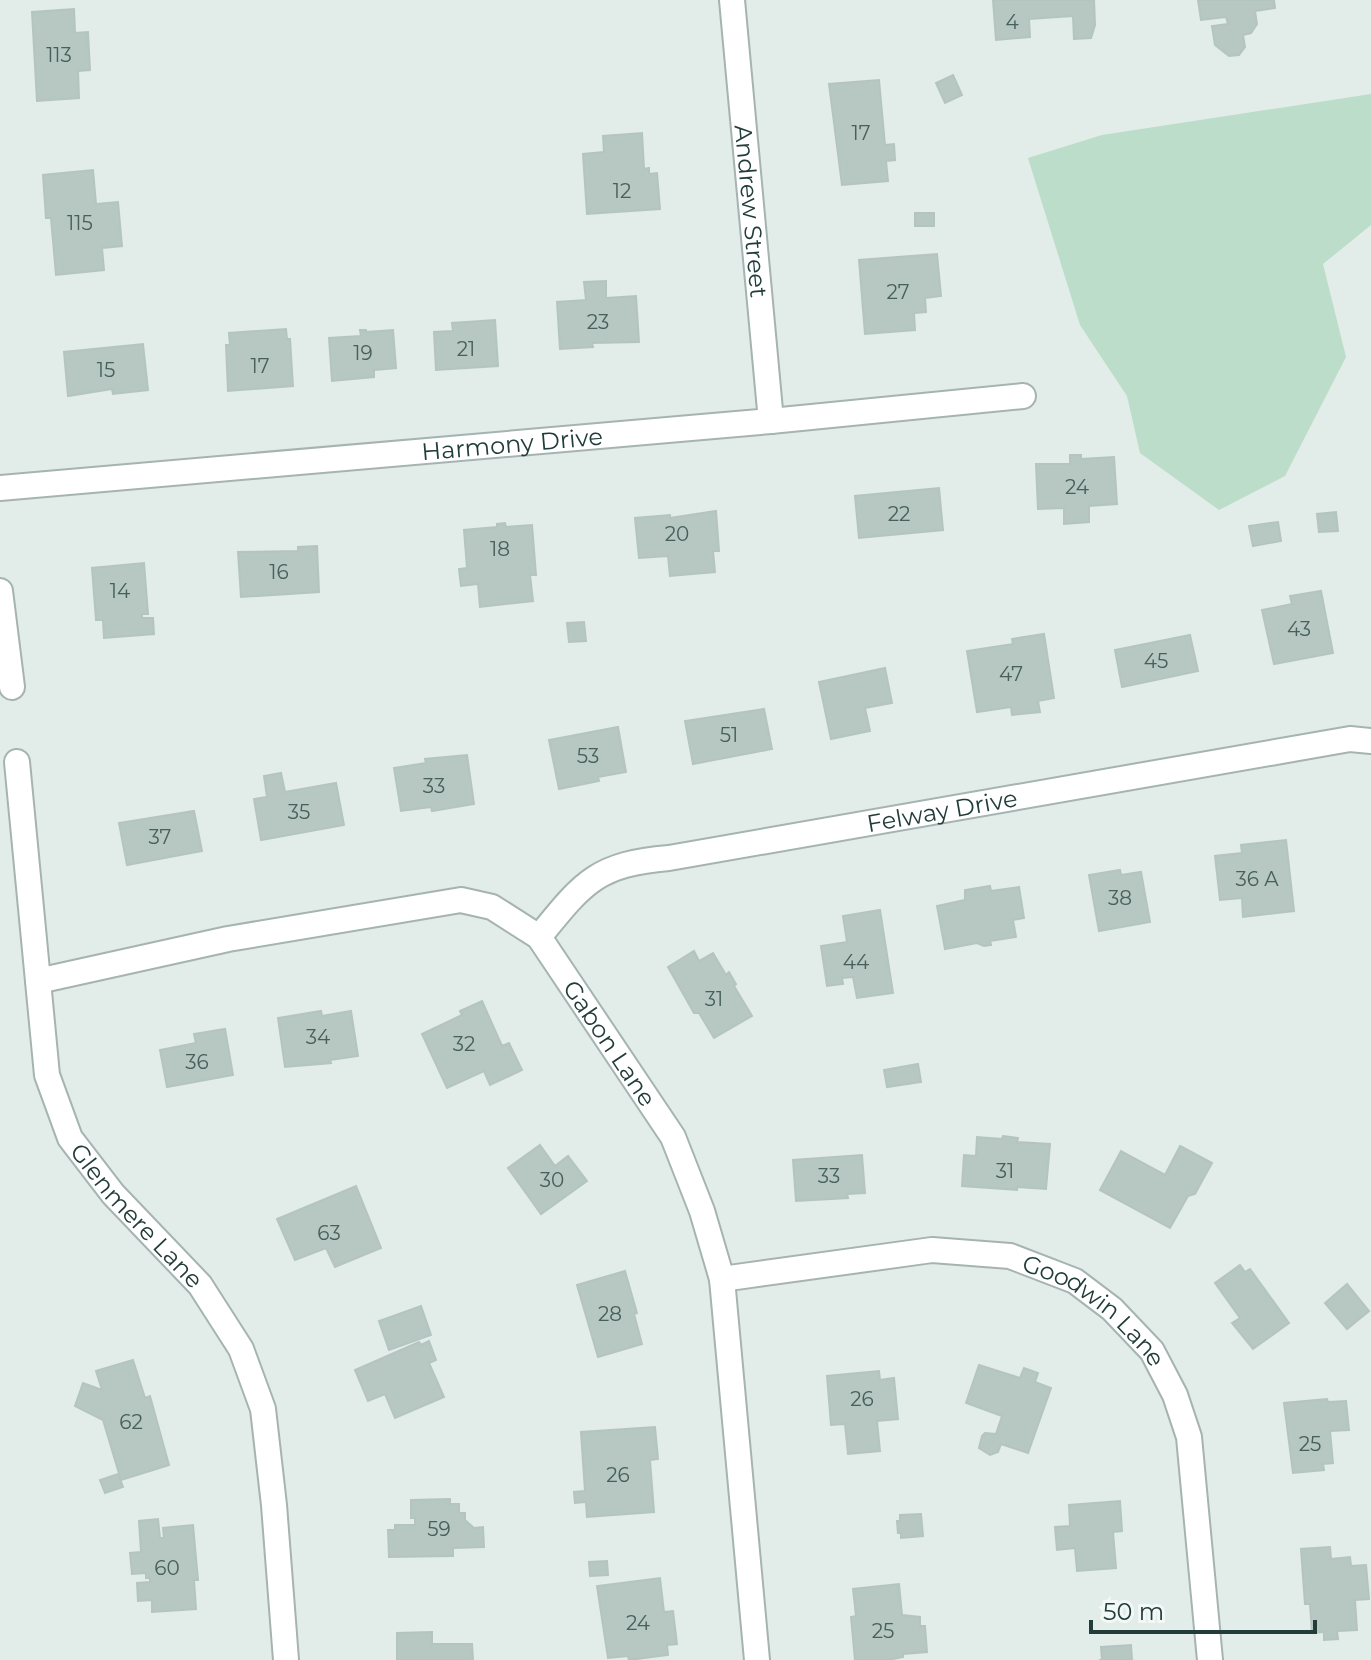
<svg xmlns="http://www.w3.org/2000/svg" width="1371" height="1660" viewBox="0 0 1371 1660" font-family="Montserrat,sans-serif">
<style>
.green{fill:#bbddc9}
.building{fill:#b7c7c2;stroke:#b4c5c1;stroke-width:2}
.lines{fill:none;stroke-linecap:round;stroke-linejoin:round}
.minor-casing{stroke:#a5b4b1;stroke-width:28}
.minor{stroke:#fff;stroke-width:24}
.labels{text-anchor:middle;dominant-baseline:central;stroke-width:8;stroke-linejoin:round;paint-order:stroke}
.number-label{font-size:20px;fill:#47605b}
.street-label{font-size:24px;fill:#223d39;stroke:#f2f8f6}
</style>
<rect width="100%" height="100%" fill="#e2ece9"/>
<path class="green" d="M1371,94v131l-48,39 23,93 -61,119 -66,34 -79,-57 -13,-57 -47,-71 -52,-167 74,-23z"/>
<path class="building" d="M993,0h101l1,25 -4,13 -17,1 -1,-23 -44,3 1,18 -34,3z
M1198,0h76l1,8 -20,3 2,13 -6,9 -8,2 2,12 -6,8 -10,1 -14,-11 -3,-19 16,-2 -2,-7 -25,3z
M74,9l1,24 13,-1 2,38 -12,1 1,27 -42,3 -5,-89z
M953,75l9,20 -17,8 -9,-20z
M879,80l6,65 9,-1 1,16 -9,1 2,20 -46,4 -13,-101z
M642,133l2,36 5,-1v6l8,-1 3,36 -73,5 -4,-60 21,-2 -1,-16z
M93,170l3,34 22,-2 4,44 -20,2 2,22 -48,5 -5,-57h-5l-3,-43z
M915,213h19v13h-19z
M937,254l4,42 -16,2 1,14 -12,1 1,17 -50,4 -6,-74z
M606,281v17l30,-2 3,46 -47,1 1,4 -33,2 -3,-47 29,-2 -2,-18z
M495,320l3,46 -62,4 -2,-38 19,-1 -1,-8z
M286,329l1,10h3l3,47 -65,5 -2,-46h4l-1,-12z
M360,330h6v2l27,-2 3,38 -22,2v7l-42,4 -3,-43 32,-2z
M143,344l5,46 -35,4 -1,-5 -44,7 -4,-44z
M1070,455h11v4l33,-2 3,47 -28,2v16l-25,2v-16l-26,1 -2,-45h34z
M939,488l4,42 -84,8 -4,-42z
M716,511l3,40h-6l2,21 -45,4 -2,-20 -29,2 -4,-40 35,-3v3z
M1336,512l2,19 -19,1 -2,-18z
M1278,522l3,19 -28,5 -4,-20z
M505,523l1,4 26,-2 4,50h-6l3,26 -53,6 -2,-23 -17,2 -2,-17 8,-1 -3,-38 33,-3v-3z
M317,546l2,46 -78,5 -3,-45 60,-1v-4z
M144,563l4,51h-6v4h11l1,16 -50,4 -1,-18h-7l-4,-52z
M1321,591l12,62 -59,11 -12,-54 30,-6 -2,-8z
M584,622l2,19 -17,1 -2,-19z
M1044,634l10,64 -16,3 2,11 -28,3 -1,-8 -34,5 -10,-61 46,-7 -1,-5z
M1190,635l8,36 -76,16 -7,-37z
M885,668l7,35 -27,5 5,23 -39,8 -12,-57z
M764,709l8,40 -79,15 -8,-43z
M618,727l8,45 -28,5 1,4 -40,8 -10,-49z
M467,755l7,49 -42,7 -1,-4 -30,4 -7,-43 32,-5 -1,-4z
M281,773l4,19 51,-9 8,42 -83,15 -7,-41 13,-2 -3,-21z
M194,811l8,40 -75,14 -8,-42z
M1286,840l8,71 -51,6 -1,-19 -22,2 -5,-44 27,-3 -1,-8z
M1120,870l1,5 20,-3 9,50 -51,9 -10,-56z
M990,886l1,5 28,-4 5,31 -11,2 3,17 -26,4 1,4 -7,1 -7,-3 -32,6 -8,-43 28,-6v-10z
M880,910l13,83 -36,5 -4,-21 -11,1 1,6 -16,2 -6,-40 26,-4 -4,-26z
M694,951l5,10 14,-8 13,22 3,-3 7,12 -2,2 18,30 -38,22 -15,-25h-5l-26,-46z
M482,1001l20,45 7,-3 13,27 -32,15 -6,-14 -37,17 -25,-54 40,-19 -2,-4z
M321,1011l1,5 29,-5 7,45 -28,4 1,3 -46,4 -7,-49z
M225,1029l8,46 -66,12 -7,-37 36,-7 -2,-9z
M918,1064l3,18 -34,5 -3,-17z
M1003,1136l15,2 -1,4 33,2 -4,45 -29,-2v3l-55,-4 2,-31 12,1 1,-19 25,2z
M540,1145l15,21 13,-10 19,25 -46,33 -33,-46z
M1180,1146l32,17 -17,31 -7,2 -18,32 -70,-38 21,-39 44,24z
M862,1155l3,38 -18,1 1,4 -52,3 -3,-41z
M356,1186l25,62 -46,19 -9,-19 -31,12 -18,-41z
M1240,1265l5,7 5,-3 39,54 -36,26 -21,-26 8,-5 -25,-35z
M625,1271l12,42 -3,1 8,30 -44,13 -21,-72z
M1347,1284l22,27 -22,18 -22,-26z
M421,1306l10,29 -42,15 -10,-29z
M429,1341l7,19 -7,3 15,34 -49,21 -10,-24 -17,7 -13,-31 64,-28 2,3z
M133,1360l12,38 5,-2 19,69 -48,15 -18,-60 -28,-14 8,-23 19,7 -6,-19z
M979,1365l41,13 4,-10 14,5 -3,9 16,6 -23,65 -27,-9 -3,8 -8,3 -11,-7 3,-12 3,-3 11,1 6,-18 -36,-13z
M879,1371l1,9 14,-2 4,41 -21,2 3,30 -32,3 -3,-30 -14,1 -4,-49z
M1327,1399l1,3 18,-1 3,29 -19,1 3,32 -10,1 1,6 -31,3 -9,-70z
M655,1427l3,32 -8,1 4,52 -67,5 -1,-15 -11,1 -1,-11 11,-1 -4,-59z
M118,1474l5,13 -18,6 -5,-13z
M450,1499v5h9v9h6v7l9,8 9,-1 1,20 -31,1v8l-64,1 -1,-27h7v-5h20v-7h-4v-18z
M1120,1501l2,30 -9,1 3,36 -39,3 -2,-23 -18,2 -2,-23 15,-1 -1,-21z
M921,1514l2,22 -22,2v-5h-3l-1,-12h3v-6z
M158,1519l2,19h4l-1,-10 30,-3 5,55h-4l2,29 -44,3v-12l-14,1 -1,-18 13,-1v-4h-4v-5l-14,1 -2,-21 11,-1 -2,-31z
M1330,1547l1,12 19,-2 1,9 15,-1 3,34 -14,1 2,30 -20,1 1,8 -14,1v-8l-12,1 -2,-29h-5l-4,-55z
M607,1561l1,14 -18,1 -1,-14z
M660,1578l4,34 9,-1 4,33 -10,1 1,10 -39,5 -1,-4 -20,2 -11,-72z
M899,1584l3,31 18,2v9h5l2,26 -24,2v3l-15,3h-33l-4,-43 5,-1 -3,-27z
M432,1632v12h40l1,16h-76v-27z
M1131,1645l1,15h-33h3l-1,-13z"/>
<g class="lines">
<g class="minor-casing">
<g id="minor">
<path id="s1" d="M732,0l39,421"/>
<path id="s2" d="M0,488l771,-67 252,-25"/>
<path d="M0,591l12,96"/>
<path id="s3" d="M17,762l30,313 23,63 43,56 87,91 41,64 22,60 11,96 12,155"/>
<path id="s4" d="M539,937c44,-54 57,-73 130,-79l681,-119 21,2"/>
<path id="s5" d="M38,981l190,-42 233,-39 31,7 47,30 134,200 29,74 20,68 35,381"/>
<path id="s6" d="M722,1279l210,-29 78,6 65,25 37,28 40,42 23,44 14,42 21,223"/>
</g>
</g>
<use href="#minor" class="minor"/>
</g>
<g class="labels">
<g class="number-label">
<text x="1012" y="22">4</text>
<text x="59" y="55">113</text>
<text x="861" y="133">17</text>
<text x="622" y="191">12</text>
<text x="80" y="223">115</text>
<text x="898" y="292">27</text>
<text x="598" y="322">23</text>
<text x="466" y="349">21</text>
<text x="363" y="353">19</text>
<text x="260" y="366">17</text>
<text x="106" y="370">15</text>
<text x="1077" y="487">24</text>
<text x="899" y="514">22</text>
<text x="677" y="534">20</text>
<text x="500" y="549">18</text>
<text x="279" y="572">16</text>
<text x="120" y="591">14</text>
<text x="1299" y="629">43</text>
<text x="1156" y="661">45</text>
<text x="1011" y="674">47</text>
<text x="729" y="735">51</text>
<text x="588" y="756">53</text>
<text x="434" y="786">33</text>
<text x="299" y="812">35</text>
<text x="160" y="837">37</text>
<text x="1257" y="879">36 A</text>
<text x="1120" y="898">38</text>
<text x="856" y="962">44</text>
<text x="714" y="999">31</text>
<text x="318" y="1037">34</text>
<text x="464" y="1044">32</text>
<text x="197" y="1062">36</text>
<text x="1005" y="1171">31</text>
<text x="829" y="1176">33</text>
<text x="552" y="1180">30</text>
<text x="329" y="1233">63</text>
<text x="610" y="1314">28</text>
<text x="862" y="1399">26</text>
<text x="131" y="1422">62</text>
<text x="1310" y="1444">25</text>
<text x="618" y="1475">26</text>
<text x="439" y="1529">59</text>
<text x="167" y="1568">60</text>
<text x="638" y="1623">24</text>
<text x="883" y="1631">25</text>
</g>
<g class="street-label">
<text stroke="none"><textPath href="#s1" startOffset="212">Andrew Street</textPath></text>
<text stroke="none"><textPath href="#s2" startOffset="514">Harmony Drive</textPath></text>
<text stroke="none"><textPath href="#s4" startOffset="436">Felway Drive</textPath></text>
<text stroke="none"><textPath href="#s5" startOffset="646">Gabon Lane</textPath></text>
<text stroke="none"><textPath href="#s3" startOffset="484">Glenmere Lane</textPath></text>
<text stroke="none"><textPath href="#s6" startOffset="392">Goodwin Lane</textPath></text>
</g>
</g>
<path d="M1091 1620v12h224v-12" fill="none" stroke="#223d39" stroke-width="4"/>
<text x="1103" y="1620" font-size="24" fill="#223d39" stroke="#f2f8f6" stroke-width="6" paint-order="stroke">50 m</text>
</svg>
